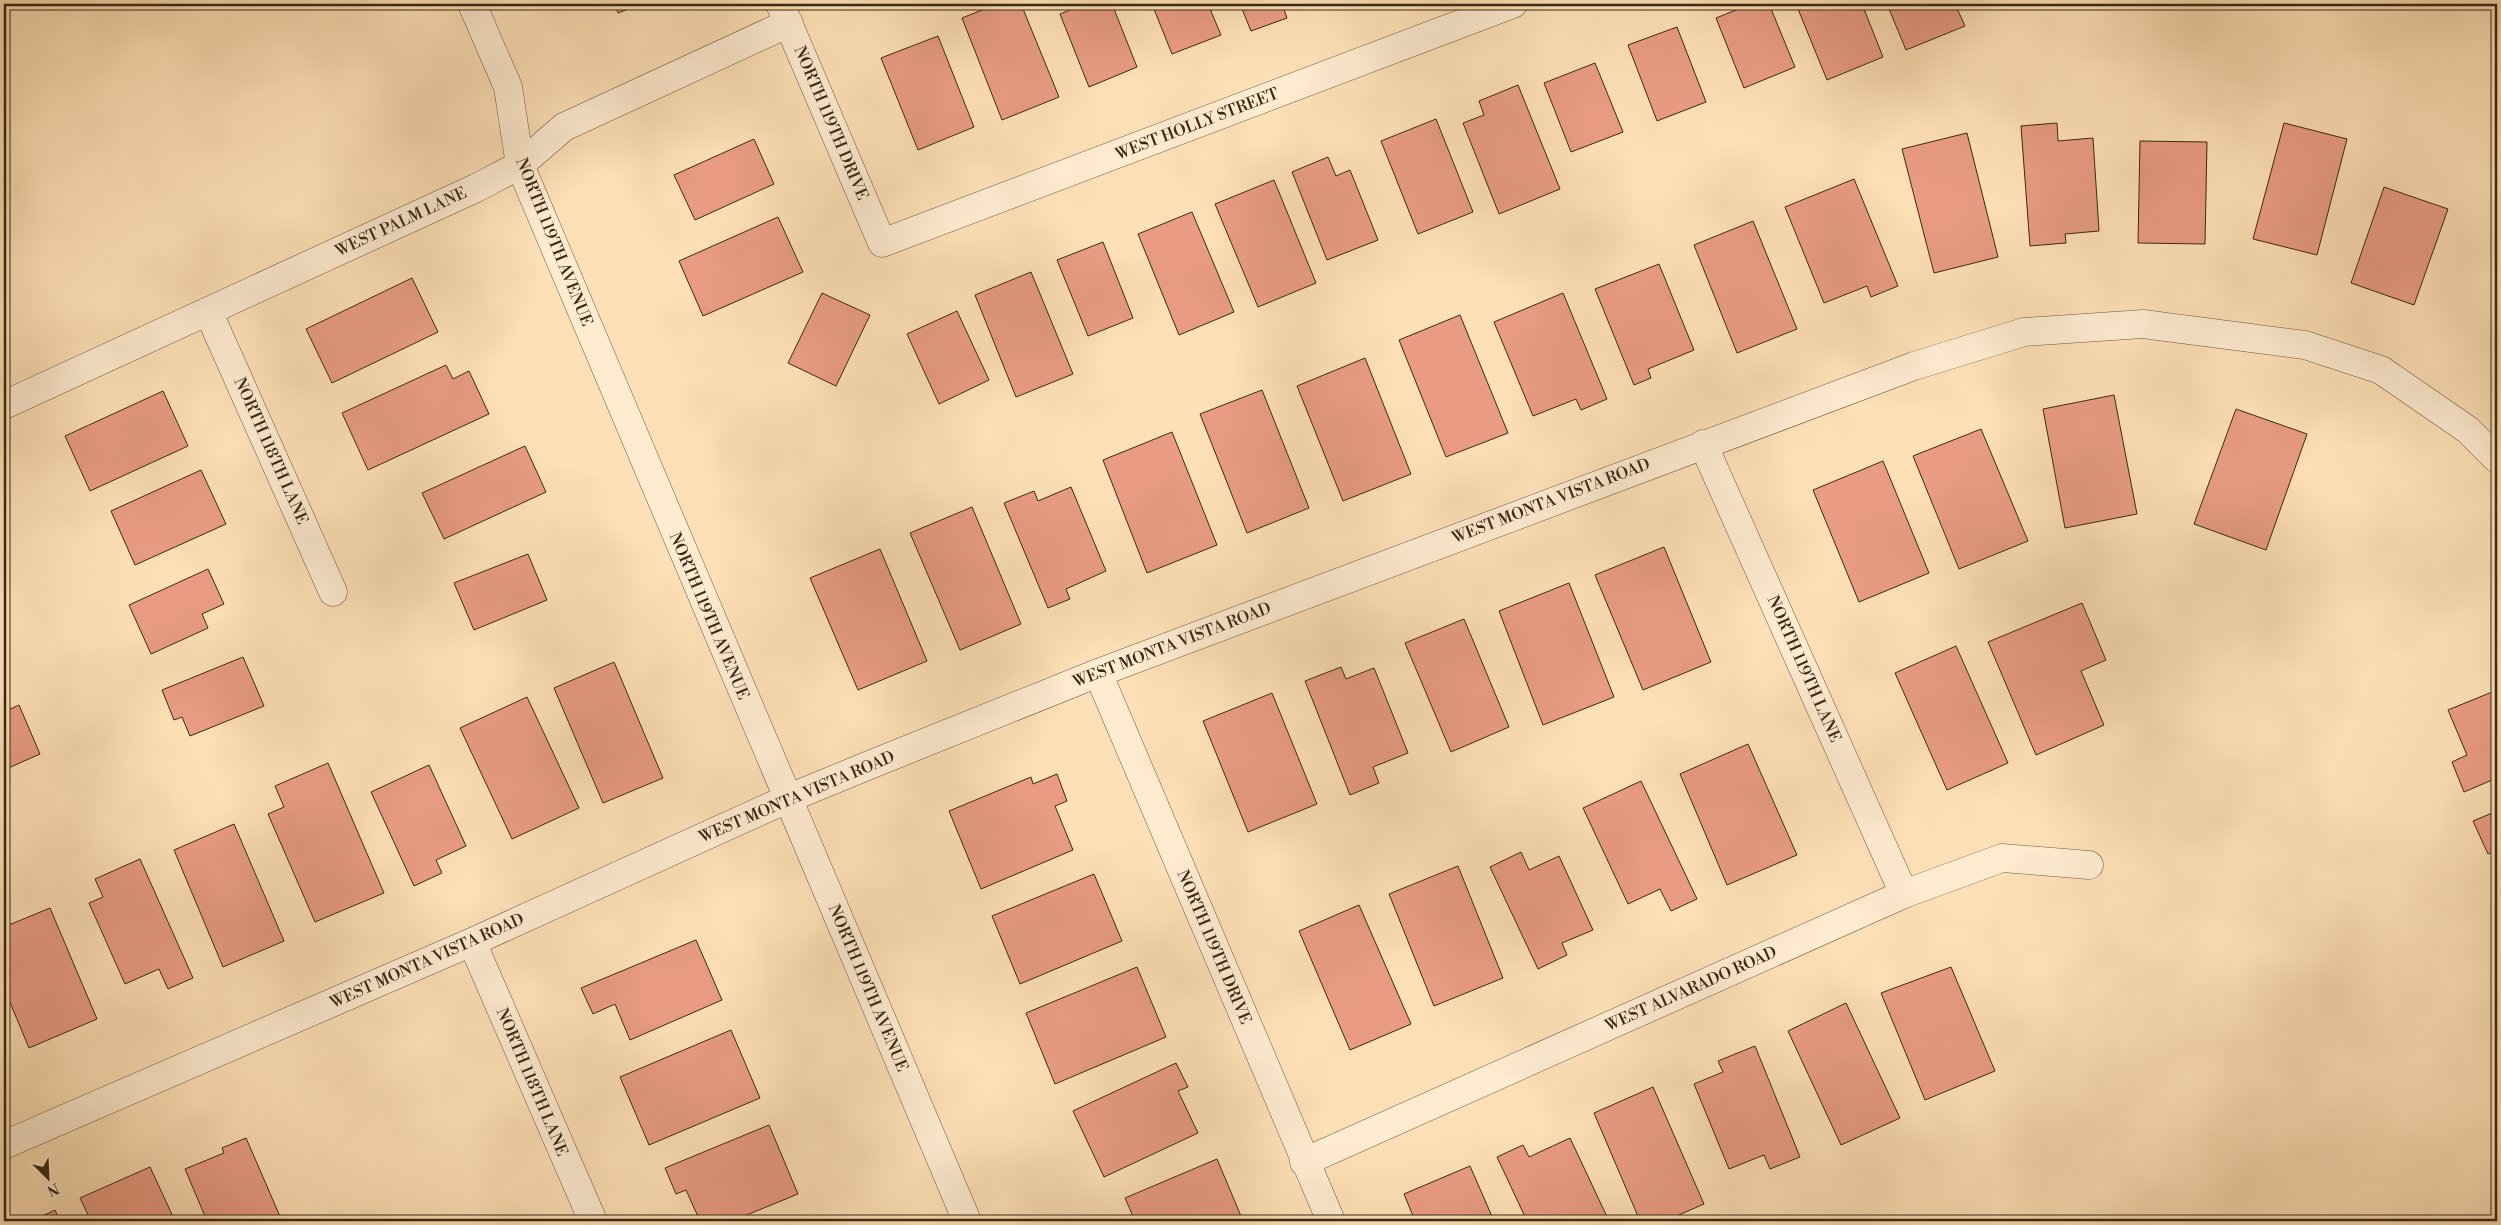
<svg xmlns="http://www.w3.org/2000/svg" width="2501" height="1225" viewBox="0 0 2501 1225" font-family="'Libre Bodoni',serif">
<style>
.building{fill:#e99c83;stroke:#392817}
.lines{fill:none;stroke-linecap:round;stroke-linejoin:round}
.minor-casing{stroke:#6a563f;stroke-width:29}
.minor{stroke:#feebd0;stroke-width:28}
.labels{text-anchor:middle;dominant-baseline:central;stroke-width:5;stroke-linejoin:round;paint-order:stroke}
.street-label{font-size:16px;fill:#392817;stroke:#feebd0}
</style>
<rect width="100%" height="100%" fill="#fee0b6"/>
<filter id="stains"><feTurbulence type="fractalNoise" baseFrequency=".004" numOctaves="4"/><feColorMatrix values="0 0 0 0 .2 0 0 0 0 .09 0 0 0 0 .02 0 0 0 .5 -.17"/></filter>
<radialGradient id="worn" r=".72"><stop offset=".6" stop-color="#630" stop-opacity="0"/><stop offset="1" stop-color="#630" stop-opacity=".3"/></radialGradient>
<path class="building" d="M614,4h27l-23,9z
M997,4h24l38,93 -57,23 -40,-102z
M1085,4h27l25,63 -48,20 -29,-73z
M1152,4h56l13,31 -49,19z
M1240,4h42l5,14 -36,13z
M1751,4h18l26,63 -51,21 -28,-70z
M1796,4h66l21,53 -56,23z
M1887,4h68l10,22 -59,24z
M1677,27l29,75 -49,19 -29,-76z
M938,36l36,91 -56,23 -37,-92z
M1595,63l28,69 -52,20 -27,-69z
M1518,85l42,104 -61,25 -36,-91 21,-8 -5,-14z
M1436,119l37,93 -55,22 -37,-93z
M2057,123l1,18 35,-3 6,93 -34,3 1,9 -36,3 -9,-120z
M2284,123l63,16 -30,116 -64,-16z
M1967,133l31,124 -64,16 -32,-124z
M754,139l20,45 -79,36 -21,-45z
M2140,141l67,1 -2,102 -67,-1z
M1328,157l8,19 14,-6 28,70 -51,20 -35,-88z
M1854,179l44,107 -27,11 -4,-11 -43,17 -39,-96z
M1274,180l42,103 -58,24 -43,-103z
M2384,187l64,22 -34,96 -63,-22z
M1192,212l42,100 -55,23 -41,-101z
M778,217l25,55 -100,44 -24,-55z
M1753,221l44,108 -60,24 -43,-108z
M1103,242l30,76 -45,18 -31,-76z
M1659,264l35,86 -46,19 3,9 -17,7 -39,-96z
M1031,272l42,102 -57,23 -41,-102z
M412,278l26,54 -106,51 -26,-54z
M822,293l48,22 -34,71 -48,-23z
M1563,293l44,106 -26,11 -5,-11 -43,17 -39,-94z
M957,311l32,69 -50,24 -32,-70z
M1460,315l48,118 -62,24 -47,-117z
M1365,358l46,116 -68,27 -46,-115z
M446,365l7,14 16,-8 20,43 -121,56 -26,-57z
M1262,390l47,118 -62,25 -47,-119z
M163,391l25,55 -98,45 -25,-55z
M2114,395l23,119 -72,14 -22,-119z
M2236,409l71,25 -41,116 -72,-26z
M1981,429l47,112 -69,28 -46,-113z
M1172,432l45,113 -70,28 -44,-113z
M525,446l21,46 -102,47 -22,-46z
M1883,461l46,112 -70,29 -46,-112z
M201,470l25,54 -91,41 -24,-54z
M1071,487l35,84 -40,18 4,10 -22,9 -44,-105 30,-12 4,10z
M972,507l49,117 -61,26 -50,-117z
M1664,547l47,115 -68,28 -48,-115z
M880,549l47,112 -69,29 -48,-112z
M528,554l19,46 -73,30 -20,-47z
M208,569l16,35 -22,10 6,14 -57,26 -22,-49z
M1569,583l45,114 -71,28 -44,-114z
M2082,603l24,57 -25,11 23,54 -68,30 -48,-113z
M1464,619l45,108 -58,25 -46,-109z
M1956,646l52,117 -61,27 -52,-117z
M243,657l21,49 -74,30 -8,-19 -8,3 -12,-30z
M614,662l49,116 -60,25 -49,-115z
M1341,667l5,12 28,-11 34,85 -35,14 6,16 -29,12 -45,-114z
M2497,690v88l-33,14 -12,-30 15,-7 -19,-45z
M1272,693l45,111 -69,28 -45,-111z
M527,697l52,111 -67,31 -52,-111z
M19,705l21,49 -36,16v-58z
M1748,744l49,111 -70,30 -47,-111z
M328,763l56,130 -69,29 -47,-108 16,-7 -9,-21z
M429,765l37,81 -30,14 6,13 -28,13 -43,-94z
M1057,774l10,27 -12,5 18,44 -92,39 -32,-78 82,-34 2,7z
M1641,781l56,118 -26,12 -11,-22 -32,15 -45,-96z
M2497,811v39l-9,4 -15,-33z
M234,824l50,117 -61,26 -49,-117z
M1521,852l8,18 30,-14 34,74 -31,13 5,12 -29,14 -48,-102z
M140,859l53,119 -25,11 -9,-20 -34,15 -36,-81 14,-6 -8,-18z
M1458,866l45,112 -69,28 -45,-112z
M1094,874l28,67 -102,43 -28,-68z
M1359,905l52,119 -61,26 -51,-119z
M50,908l47,111 -68,29 -25,-60v-61z
M696,940l26,60 -92,40 -15,-36 -22,10 -12,-26z
M1137,967l29,70 -111,47 -29,-71z
M1951,967l44,104 -70,29 -44,-107z
M1846,1003l54,115 -59,27 -53,-114z
M731,1030l29,68 -111,47 -29,-68z
M1755,1046l45,111 -30,12 -6,-14 -35,14 -35,-85 29,-12 -5,-11z
M1176,1063l12,24 -10,4 20,42 -94,44 -31,-66z
M1653,1087l51,117 -39,17h-25l-46,-108z
M769,1125l29,69 -66,27h-32l-14,-31 -10,4 -11,-26z
M246,1138l36,83h-75l-22,-52 39,-16 -2,-5z
M1570,1138l39,83h-82l-30,-64 26,-12 6,12z
M1217,1159l26,62h-108l-10,-23z
M1470,1166l24,55h-79l-11,-27z
M150,1167l25,54h-84l-11,-23z
M55,1210l5,11h-28z"/>
<g class="lines">
<g class="minor-casing">
<path id="minor" d="M472,4l36,83 12,78 447,1056
M780,4l102,239 631,-239
M208,311l125,281
M4,405l472,-217 44,-23 44,-38 225,-104
M1703,444l201,450
M1098,673l233,548
M472,942l121,279
M4,1145l468,-203 315,-143 80,-33 231,-93 816,-307 110,-34 119,-8 162,21 76,25 87,60 29,29
M1304,1162l600,-268 98,-36 87,7"/>
</g>
<use href="#minor" class="minor"/>
</g>
<g class="labels">
<g class="street-label">
<text transform="translate(831 123) rotate(67)">NORTH 119TH DRIVE</text>
<text transform="translate(1197 124) rotate(-21)">WEST HOLLY STREET</text>
<text transform="translate(401 222) rotate(-25)">WEST PALM LANE</text>
<text transform="translate(554 242) rotate(68)">NORTH 119TH AVENUE</text>
<text transform="translate(271 451) rotate(66)">NORTH 118TH LANE</text>
<text transform="translate(1551 501) rotate(-21)">WEST MONTA VISTA ROAD</text>
<text transform="translate(709 616) rotate(67)">NORTH 119TH AVENUE</text>
<text transform="translate(1172 645) rotate(-21)">WEST MONTA VISTA ROAD</text>
<text transform="translate(1804 669) rotate(66)">NORTH 119TH LANE</text>
<text transform="translate(797 797) rotate(-23)">WEST MONTA VISTA ROAD</text>
<text transform="translate(1214 947) rotate(67)">NORTH 119TH DRIVE</text>
<text transform="translate(427 961) rotate(-24)">WEST MONTA VISTA ROAD</text>
<text transform="translate(868 988) rotate(67)">NORTH 119TH AVENUE</text>
<text transform="translate(1691 989) rotate(-24)">WEST ALVARADO ROAD</text>
<text transform="translate(532 1082) rotate(67)">NORTH 118TH LANE</text>
</g>
</g>
<rect width="2501" height="1225" fill="none" stroke="#fee0b6" stroke-width="20"/>
<rect x="5" y="5" width="2491" height="1215" fill="none" stroke="#392817" stroke-width="2.5"/>
<rect x="10" y="10" width="2481" height="1205" fill="none" stroke="#392817"/>
<g transform="translate(48 1178) rotate(156)" stroke="#feebd0" stroke-width="4" paint-order="stroke">
<path d="M0-4L9 19L0 12L-9 19Z" fill="#392817"/>
<text y="-8" font-size="14" font-weight="bold" text-anchor="middle" fill="#392817">N</text>
</g>
<rect width="100%" height="100%" filter="url(#stains)"/>
<rect width="100%" height="100%" fill="url(#worn)"/>
</svg>
